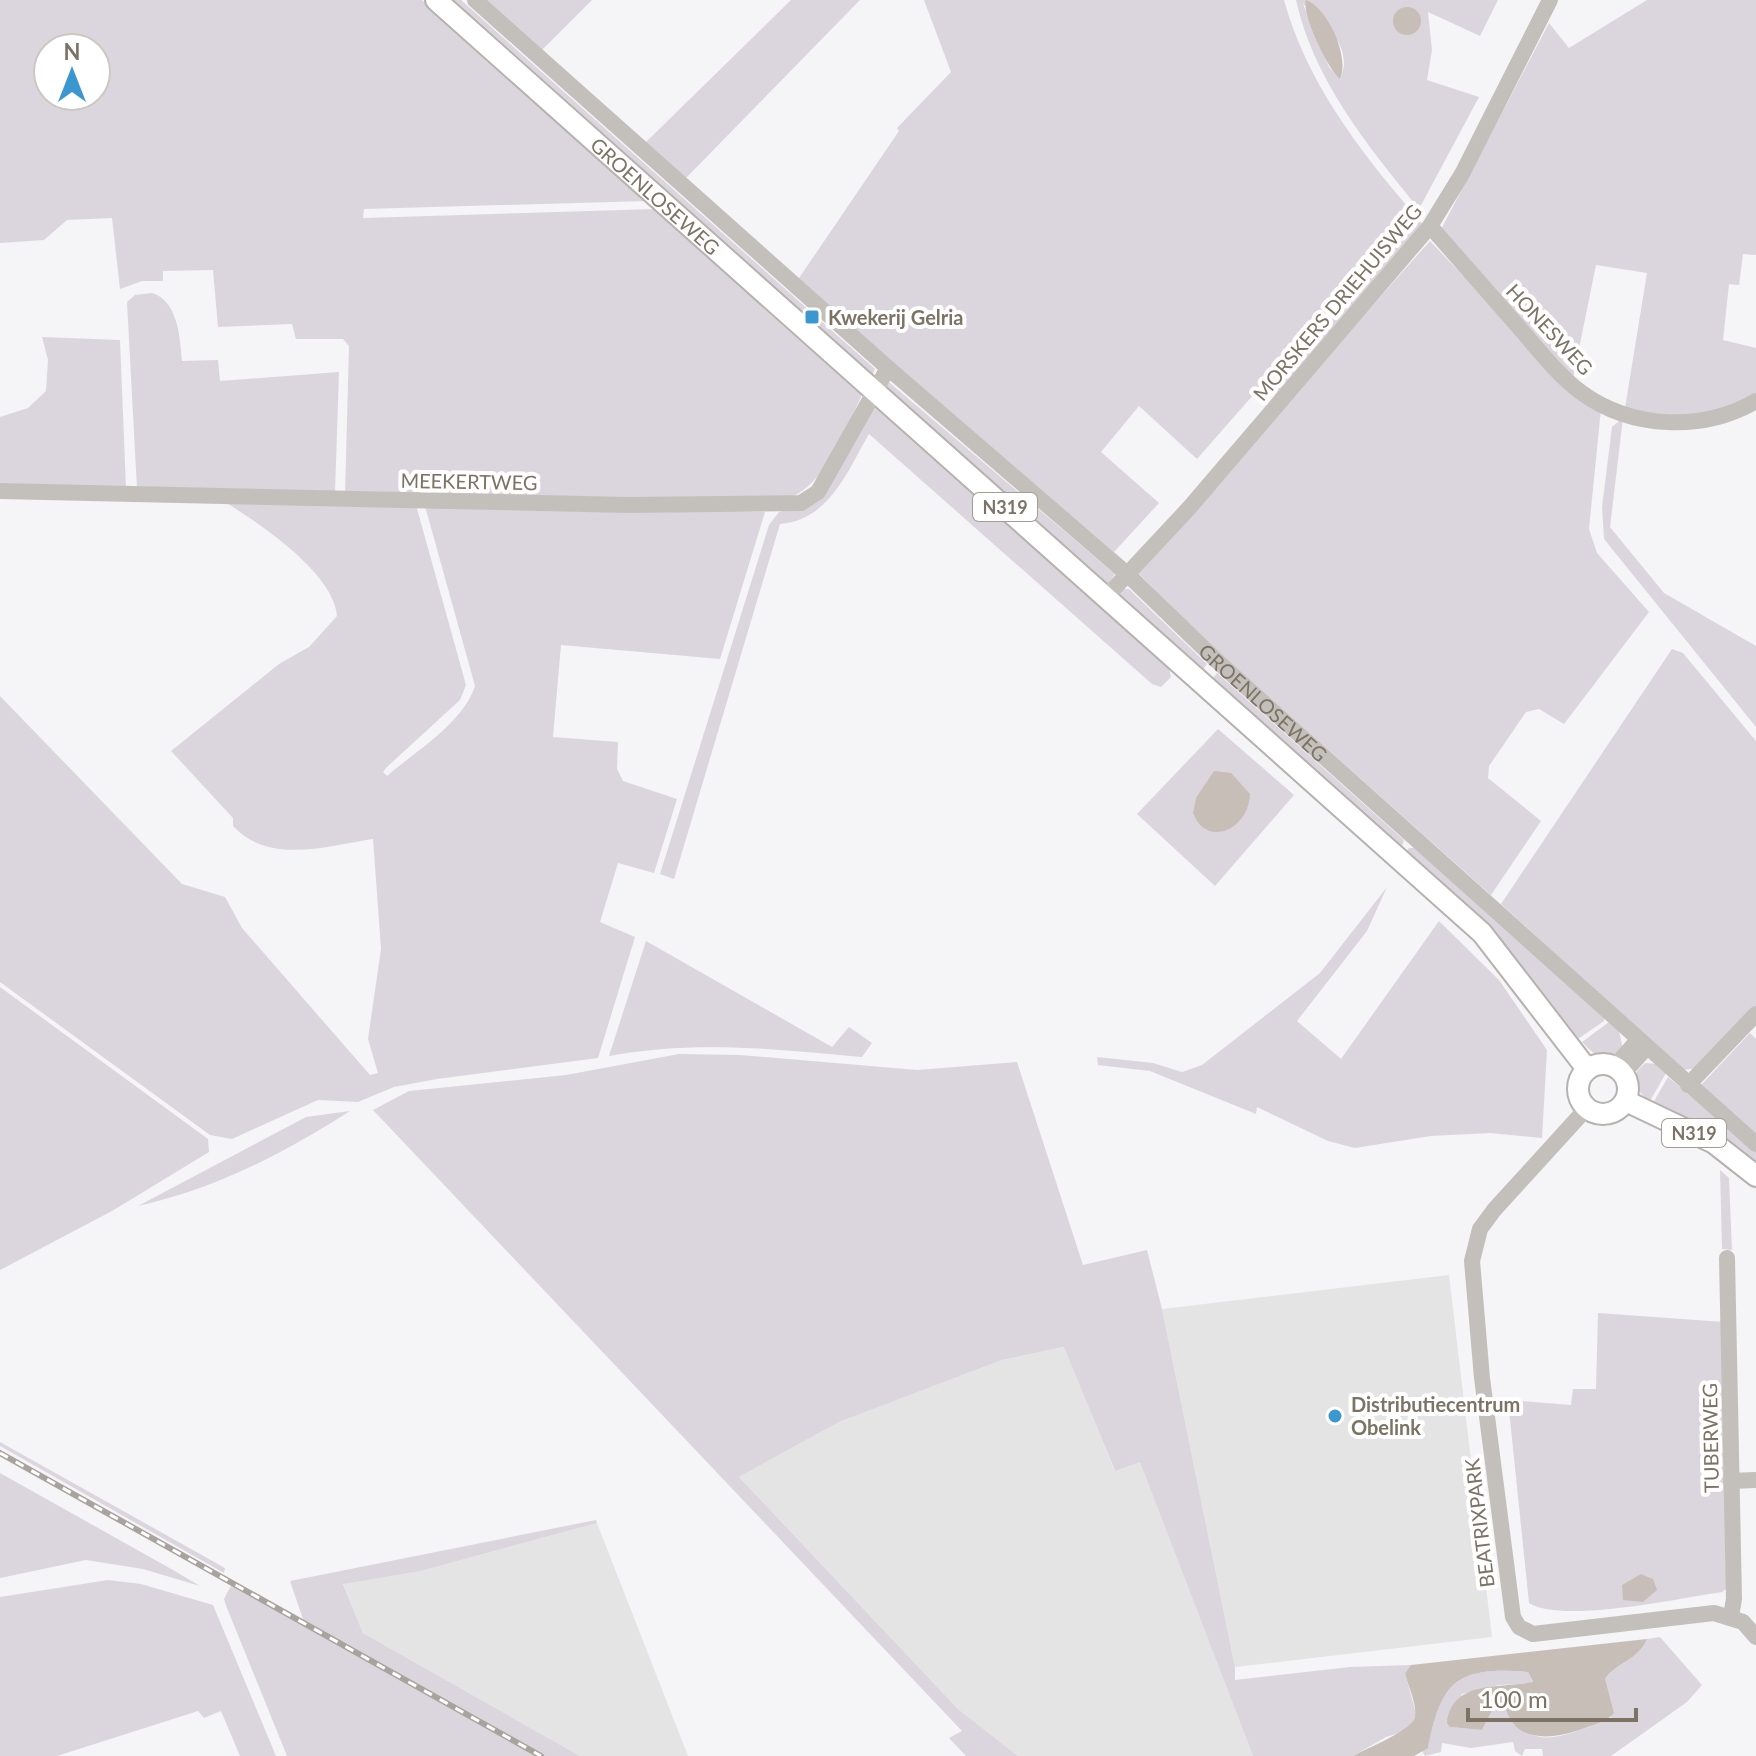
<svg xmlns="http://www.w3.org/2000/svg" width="1756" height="1756" viewBox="0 0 1756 1756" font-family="Lato,sans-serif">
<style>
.built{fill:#e5e4e4}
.green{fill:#dbd6dd;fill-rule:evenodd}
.water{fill:#c7beb8}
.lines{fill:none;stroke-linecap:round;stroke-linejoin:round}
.major-casing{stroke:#b6b3ae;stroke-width:24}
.minor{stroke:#c3c0bc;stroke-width:16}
.major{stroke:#fff;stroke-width:20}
.rail-casing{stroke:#a8a39c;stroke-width:6}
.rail{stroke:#fff;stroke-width:3;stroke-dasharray:9;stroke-linecap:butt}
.poi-dot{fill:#3b97cf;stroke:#fff;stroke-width:3}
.labels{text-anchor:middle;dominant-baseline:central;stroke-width:8;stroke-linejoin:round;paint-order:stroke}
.shield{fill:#fff;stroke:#a39d93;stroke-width:2}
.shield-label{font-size:18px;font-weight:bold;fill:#7c7365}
.street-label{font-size:20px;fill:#7c7365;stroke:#fff}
.poi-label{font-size:20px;font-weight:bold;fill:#7c7365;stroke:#fff;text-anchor:start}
</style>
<rect width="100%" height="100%" fill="#f5f4f7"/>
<path class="built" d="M1449,1275l43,362 -257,30 -73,-358z
M1065,1347l49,123 26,-9 113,295h-235l-60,-47 -219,-232 100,-55 163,-62z
M597,1523l91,233h-108l-217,-123 -20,-50 78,-12z"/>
<path class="green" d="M0,0h422l224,201 -282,8 -1,9 291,-9 209,184c-19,38 -38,97 -82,108l-436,-7 4,-148 -6,-7h-47l-4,-15 -74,3 -5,-57 -50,1v10h-21l-22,8 -8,-71 -45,2 -23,20 -44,3zM48,48h48v48h-48z
M442,0h19l414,369 -6,13z
M481,0h111l-52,52z
M791,0h69l-176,180 -40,-36z
M924,0h360c22,81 75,150 129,213l-216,246 -58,-53 -38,46 58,51 -45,49 -317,-271 102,-150 -2,-3 54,-56z
M1296,0h202l-18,36 -52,-24 4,38 -5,30 52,17 -60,112c-51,-63 -105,-128 -123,-209zM1303,4c21,16 52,45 37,75l-11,-12z
M1647,0h109v255l-13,-1 -4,31 -10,-1 -6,56 33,8v48c-48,23 -80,23 -131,12l22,-135 -51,-8 -23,113 -135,-143 111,-212 20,25z
M1419,220l5,6 -149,172 -1,-17z
M1430,241l139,146 32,22 -12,120 8,24 52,59 -85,112 -25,-15 -13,3 -37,54 -1,12 53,43 -50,74 -279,-249 -76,-75z
M152,293c26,8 28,44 30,68l36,-1 2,21 119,-9 -4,121 -198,-4 -10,-187 8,-7z
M42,337l78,3 6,149 -126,-2v-70l28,-9 18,-17 2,-31z
M884,378l231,196 -10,14 -228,-199z
M870,400l271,241 28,27 2,9 -10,10 -9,-3 -283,-250c-22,38 -40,86 -89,90l-106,355 -14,-5 109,-349 10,-13 25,-6z
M1623,418l-13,109 54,66 92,53v81l-152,-188 -2,-32 10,-80z
M225,502l191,3 50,180 -6,15 -73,67 -4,5 4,4c29,-25 76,-53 88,-90l-50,-180 340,6 -45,147 -159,-14 -8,92 65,5 -1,27 6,12 54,18 -23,74 -36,-10 -18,59 35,15 -37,121 -161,21 -43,8 -36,15 -40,-2 -86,39 -22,-4 -210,-153v-286l182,188 43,13 17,31 128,147 8,-2 -10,-34 13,-90 -8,-110c-46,7 -104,26 -140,-13v-8l-62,-67 108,-87 30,-17 28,-31c-3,-43 -78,-93 -112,-114z
M1123,589h6l78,75 -7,9 -83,-79z
M1672,649l11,4 73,88v267l-58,60 -15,2 -182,-166z
M1217,673l187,167 -3,9 -191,-167z
M1218,729l76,66 -79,91 -78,-72z
M1409,848h6l189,168v5l-26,18 -71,-88 -102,-98z
M1387,887l-20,44 -70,90 44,38 98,-138 60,59 48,70 -5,88 -52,-5 -59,3 -76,12 -27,-7 -71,-34 -1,7 -106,-43 -52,-6 -1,-8 56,6 29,9 20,-7 118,-92z
M646,941l186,106 17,-20 23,16 -10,14c-86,-8 -168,-17 -253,-1z
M0,987l208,152 1,13 -97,59 -112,59z
M1609,1022l10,9 4,18c-17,13 -27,9 -41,-7z
M1750,1033l6,6v95l-55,-49z
M679,1054l61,1 177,15 100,-8 66,203 64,-15 15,59 73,358v13l115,-13 61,-2 -6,8 11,41 -7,16 -23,7 -33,19h-100l-113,-294 -25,9 -51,-124 -62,13 -163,62 -100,55 219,232 60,47h-52l-17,-18 13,-7 -589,-621 36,-19 157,-16z
M1646,1063l10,1 10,9 -16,28c-16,-11 -23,-25 -4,-38z
M1668,1077l88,73v17l-40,-30 -63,-34z
M350,1111c-67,43 -135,78 -212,95l168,-89z
M1720,1170l9,8 3,72 -10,-1z
M1598,1313l126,9 7,263 -9,7c-41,6 -161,32 -193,11l-21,-203 63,5 2,-16h23z
M0,1442l225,126 -1,5 -224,-127z
M0,1473l173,97 27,16 -57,-17 -57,-9 -86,18z
M596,1520l1,3 -176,48 -78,13 20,49 217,123h-293l-60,-148 -3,-9 8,-15 73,41 -15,-44z
M108,1580l33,4 72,21 63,151h-36l-19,-45 -17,7 -6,-7 -141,45h-57v-159z
M1660,1637l42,48 -15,17 -76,54h-68l-1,-7h-17l-3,7 -7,-5 -2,-9 -42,6 -29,-5 -1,9 -16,4 -3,-5 6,-4c13,-66 29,-81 100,-75l5,11 -34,2 -37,9 -12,33 32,3 14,-27 9,2c23,50 58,31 100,16l6,-3 -6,-39c10,-16 34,-19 42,-40z"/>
<path class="water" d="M1306,0c22,8 44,57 34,79 -12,-9 -39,-66 -34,-79z
M1393 21a14 14 0 1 1 28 0a14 14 0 1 1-28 0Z
M1214,771l17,2 19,21c-1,35 -43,55 -57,19l3,-15z
M1641,1574l12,5 4,11 -14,12 -20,-2 -1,-15z
M1647,1639c-8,21 -32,24 -42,40l9,34c-7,9 -18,11 -29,15 -30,11 -71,18 -80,-23l-9,-2 -14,27 -32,-3 -3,-4c5,-44 54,-34 86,-41l-5,-10c-71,-6 -87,9 -100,76l-14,8h-61c14,-8 61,-26 62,-40 2,-12 -7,-30 -10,-43l6,-8z"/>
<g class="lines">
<g class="major-casing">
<g id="major">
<path id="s2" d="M436,0l1046,933 105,136"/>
<circle cx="1603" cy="1089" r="25"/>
<path d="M1626,1101l88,42 42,33"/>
</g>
</g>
<g class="minor">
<path id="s1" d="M475,0l413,368 238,205 90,87 540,484"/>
<path d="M1430,226c31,35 62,71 93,106 18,21 37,45 59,61 50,36 121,39 174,8"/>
<path d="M0,491l628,14 173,-2 17,-11 70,-124"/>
<path d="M1106,597l84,-90 240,-281 32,-52 88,-174"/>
<path d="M1614,1067l24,-27"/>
<path d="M1623,1074l24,-27"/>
<path d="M1688,1085l68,-71"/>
<path d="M1586,1109l-92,101 -14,19 -8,32 10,117 31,239 6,10 14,7 181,-21 29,9 13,15"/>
<path d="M1727,1258l7,341 -3,17"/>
<path d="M1731,1481l25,-1"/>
</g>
<use href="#major" class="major"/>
<g class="rail-casing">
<path id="rail" d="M0,1453l541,303"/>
</g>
<use href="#rail" class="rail"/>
</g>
<g class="poi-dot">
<rect x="804" y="309" width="16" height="16" rx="4"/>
<circle cx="1335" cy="1416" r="8"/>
</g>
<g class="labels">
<g class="shield">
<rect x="973" y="493" width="64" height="28" rx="6"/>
<rect x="1662" y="1119" width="64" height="28" rx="6"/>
</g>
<g class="shield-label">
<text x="1005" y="507">N319</text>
<text x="1694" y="1133">N319</text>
</g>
<g class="street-label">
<text stroke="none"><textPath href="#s2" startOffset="294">GROENLOSEWEG</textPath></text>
<text transform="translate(1337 302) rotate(-50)">MORSKERS DRIEHUISWEG</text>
<text transform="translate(1550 329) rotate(47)">HONESWEG</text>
<text transform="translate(469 481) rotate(1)">MEEKERTWEG</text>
<text stroke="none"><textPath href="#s1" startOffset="1056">GROENLOSEWEG</textPath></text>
<text transform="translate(1710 1438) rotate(-91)">TUBERWEG</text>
<text transform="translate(1479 1523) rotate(-97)">BEATRIXPARK</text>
</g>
<g class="poi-label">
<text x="828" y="317">Kwekerij Gelria</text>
<text x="1351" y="1404">Distributiecentrum<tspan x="1351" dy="23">Obelink</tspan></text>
</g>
</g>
<g transform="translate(72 72)"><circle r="38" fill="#ffffff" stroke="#cbc7c1" stroke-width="2"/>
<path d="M0-6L14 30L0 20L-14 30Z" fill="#3b97cf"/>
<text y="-12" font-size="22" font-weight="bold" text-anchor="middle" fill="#7c7365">N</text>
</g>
<path d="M1468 1708v12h168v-12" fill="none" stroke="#7c7365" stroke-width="4"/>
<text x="1480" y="1708" font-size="24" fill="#7c7365" stroke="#ffffff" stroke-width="6" paint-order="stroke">100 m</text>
</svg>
